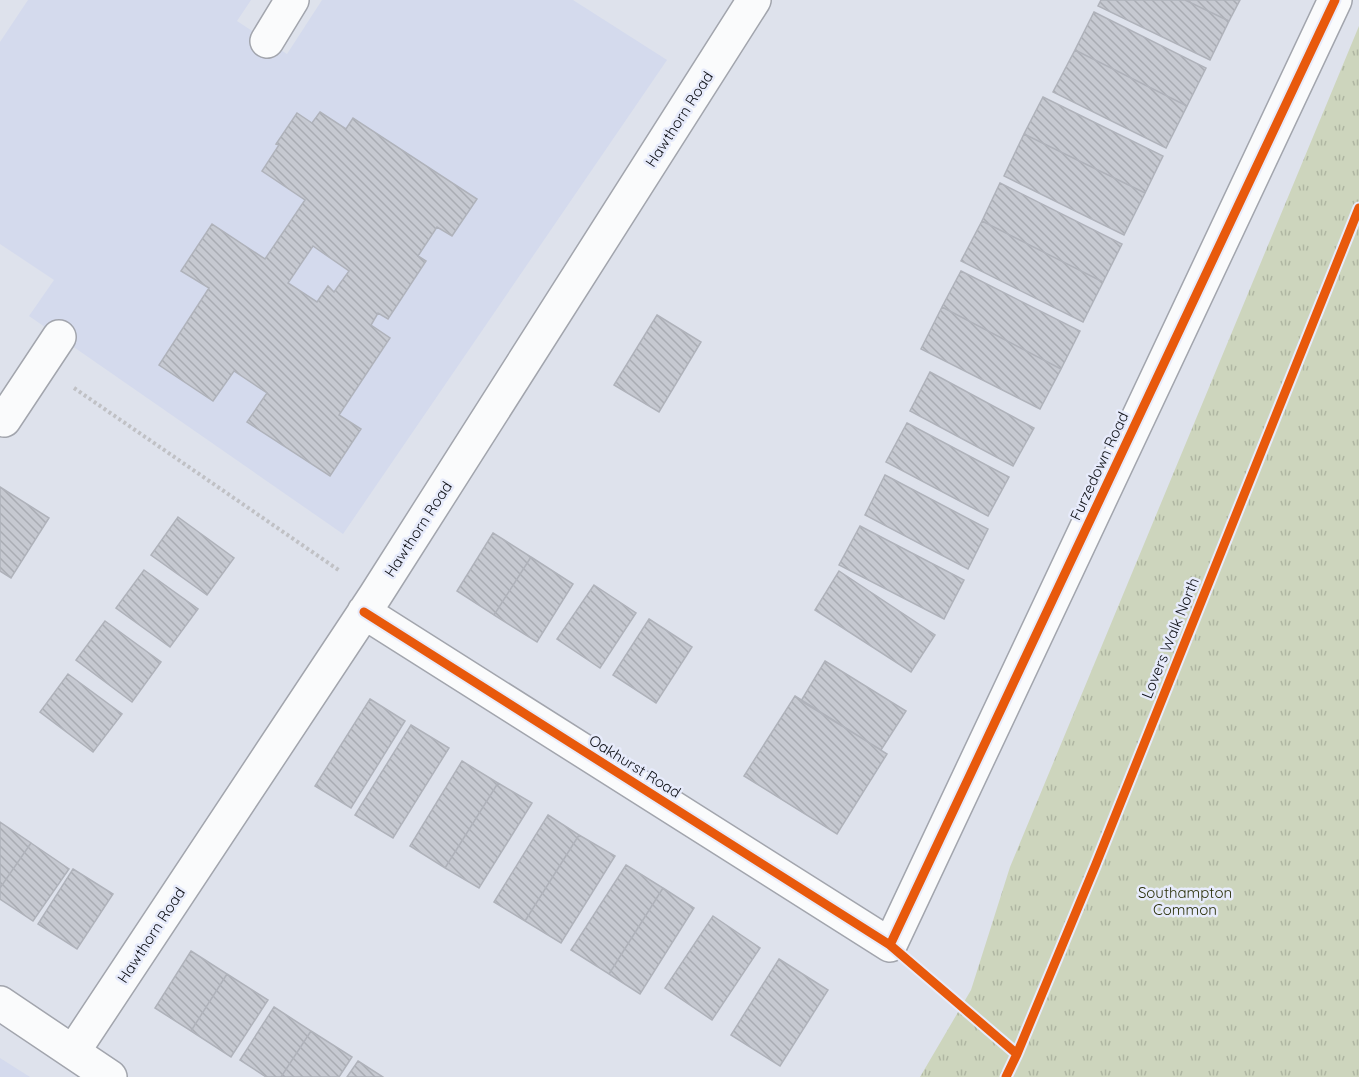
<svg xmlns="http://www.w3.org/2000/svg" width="1359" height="1077" viewBox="0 0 1359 1077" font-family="Quicksand,sans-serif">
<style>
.built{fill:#d4daed}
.park{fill:url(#park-tufts)}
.building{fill:url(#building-back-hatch);stroke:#afb2ba;stroke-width:1.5;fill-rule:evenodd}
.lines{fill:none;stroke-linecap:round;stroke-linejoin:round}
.minor-casing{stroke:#a2a5ad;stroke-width:36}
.path{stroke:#c0c1c5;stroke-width:4;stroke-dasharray:3 3;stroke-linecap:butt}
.minor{stroke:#fafbfc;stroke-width:33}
.cycleway-casing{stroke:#e7ebfb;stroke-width:13}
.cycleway{stroke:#e8590c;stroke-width:9}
.labels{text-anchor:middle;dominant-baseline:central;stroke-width:5;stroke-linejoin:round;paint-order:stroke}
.street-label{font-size:15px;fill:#0e1016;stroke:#e7ebfb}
.park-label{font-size:15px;fill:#292f07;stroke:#e7ebfb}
</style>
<defs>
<pattern id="park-tufts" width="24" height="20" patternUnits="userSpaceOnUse" patternTransform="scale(1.5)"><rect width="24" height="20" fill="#cdd5bd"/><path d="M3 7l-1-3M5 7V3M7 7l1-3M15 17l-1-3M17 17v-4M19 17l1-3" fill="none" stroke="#afb6a2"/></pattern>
<pattern id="building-back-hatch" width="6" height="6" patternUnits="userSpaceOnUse" patternTransform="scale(1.5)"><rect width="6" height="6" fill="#c6c9d1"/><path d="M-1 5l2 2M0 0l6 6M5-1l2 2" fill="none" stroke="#a9acb3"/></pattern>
</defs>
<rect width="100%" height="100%" fill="#dee2ec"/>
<path class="built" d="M28,0h223l-14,21 50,33 35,-54h251l94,60 -324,474 -314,-218 25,-36 -54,-36v-202z
M0,1058l30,19h-30z"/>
<path class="park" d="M1359,26v1051h-439l51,-87 39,-123z"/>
<path class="building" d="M1101,0h84l44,21 -19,39 -112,-54z
M1185,0h55l-11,21z
M1094,12l112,56 -19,38 -112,-56z
M1075,50l112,56 -21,42 -113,-56z
M1043,97l120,59 -18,37 -121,-59z
M320,112l26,17 7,-11 124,81 -25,37 -15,-9 -19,29 8,5 -38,58 -10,-6 -7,12 19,13 -51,77 22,14 -31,47 -83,-54 20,-29 -33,-22 -21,30 -54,-36 50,-77 -28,-17 31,-47 53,35 40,-59 -43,-29 17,-26 -3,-1 21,-31 15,10zM313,246l36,25 -15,21 -6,-6 -11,16 -29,-19z
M1024,134l121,59 -21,42 -120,-59z
M1000,183l122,61 -19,38 -121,-61z
M982,221l121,61 -20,40 -122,-61z
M961,271l119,60 -19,38 -119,-62z
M942,307l119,62 -21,40 -119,-60z
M657,315l44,27 -42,70 -45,-27z
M930,372l104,56 -21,38 -103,-55z
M907,423l102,54 -21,39 -102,-54z
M885,475l103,54 -20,40 -103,-54z
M0,487l49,31 -38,60 -11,-7z
M178,517l56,41 -27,37 -56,-40z
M860,526l104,54 -20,39 -105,-54z
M493,533l38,24 -37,58 -37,-24z
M531,557l42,27 -36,58 -43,-27z
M144,570l54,39 -28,38 -54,-39z
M839,571l96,64 -24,37 -96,-62z
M594,585l42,28 -36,55 -43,-29z
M649,619l43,28 -36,56 -43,-28z
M105,621l56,41 -29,40 -56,-42z
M825,661l81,50 -25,39 -80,-49z
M68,674l54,40 -29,38 -53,-40z
M795,696l92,58 -50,80 -93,-58z
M370,699l35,22 -54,87 -36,-22z
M411,725l38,23 -56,90 -38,-23z
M462,761l36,22 -53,85 -35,-22z
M498,783l34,20 -53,85 -34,-20z
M548,815l31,20 -54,86 -31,-19z
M0,822l31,21 -31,45z
M579,835l36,21 -54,87 -36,-22z
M31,843l38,26 -36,52 -33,-22v-11z
M626,865l37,23 -54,86 -38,-24z
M73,869l40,25 -36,55 -39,-25z
M663,888l31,20 -54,86 -31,-20z
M713,916l47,32 -48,72 -47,-32z
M191,951l36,23 -36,57 -36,-23z
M779,959l49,31 -48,76 -49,-31z
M227,974l41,26 -37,57 -40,-26z
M274,1007l37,24 -30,46h-15l-26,-17z
M311,1031l41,26 -13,20h-58z
M358,1061l25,16h-36z"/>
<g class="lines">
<g class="minor-casing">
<path id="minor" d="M267,41l25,-41
M0,418l4,2 55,-83
M364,612l526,333 445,-945
M0,1003l110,74
M73,1052l302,-456 379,-596"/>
</g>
<path class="path" d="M74,388l266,183"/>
<use href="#minor" class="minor"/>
<g class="cycleway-casing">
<path id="cycleway" d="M364,612l526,333 127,109
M890,945l445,-945
M1006,1077l11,-23 79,-190 263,-656"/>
</g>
<use href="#cycleway" class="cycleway"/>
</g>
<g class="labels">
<g class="street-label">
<text transform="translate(679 119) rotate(-57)">Hawthorn Road</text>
<text transform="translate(1099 466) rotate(-65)">Furzedown Road</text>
<text transform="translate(418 529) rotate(-57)">Hawthorn Road</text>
<text transform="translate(1170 638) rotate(-68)">Lovers Walk North</text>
<text transform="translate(635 766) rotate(32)">Oakhurst Road</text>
<text transform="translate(151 935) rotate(-57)">Hawthorn Road</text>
</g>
<g class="park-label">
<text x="1185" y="892">Southampton<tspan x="1185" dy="17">Common</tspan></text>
</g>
</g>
</svg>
